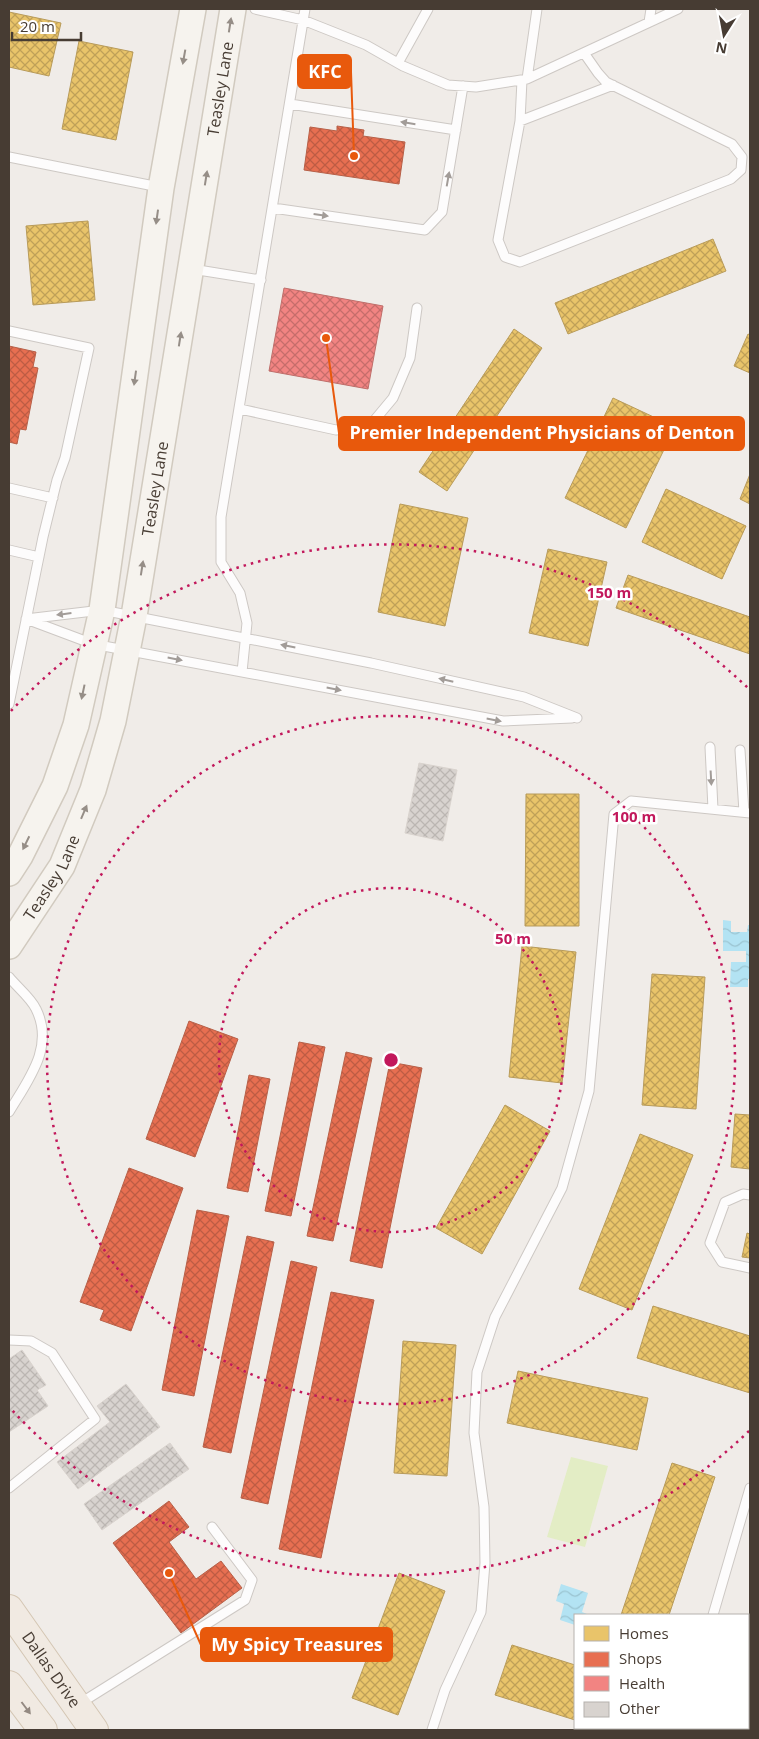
<svg xmlns="http://www.w3.org/2000/svg" width="759" height="1739" viewBox="0 0 759 1739" font-family="'Open Sans',sans-serif">
<style>
.pitch{fill:#e3edc5}
.water{fill:url(#water-waves)}
.homes{fill:url(#homes-cross-hatch);stroke:#b89b5a}
.shops{fill:url(#shops-cross-hatch);stroke:#b76048}
.health{fill:url(#health-cross-hatch);stroke:#bf6e6a}
.building{fill:url(#building-cross-hatch);stroke:#d9d3ce}
.lines{fill:none;stroke-linecap:round;stroke-linejoin:round}
.service-casing{stroke:#cdc8c4;stroke-width:11}
.secondary-casing{stroke:#d1cabf;stroke-width:28}
.primary-casing{stroke:#d4c6b3;stroke-width:30}
.service{stroke:#fdfcfc;stroke-width:9}
.secondary{stroke:#f6f3ee;stroke-width:25}
.primary{stroke:#f1eae2;stroke-width:28}
.oneway{fill:#968e87}
.oneway2{fill:#a29c98}
.oneway3{fill:#948a82}
.ring{fill:none;stroke:#c2185b;stroke-width:2.5;stroke-dasharray:2.5 5}
.labels{text-anchor:middle;dominant-baseline:central;stroke-width:5;stroke-linejoin:round;paint-order:stroke}
.street-label{font-size:16px;fill:#473c33;stroke:#fff}
.centre{fill:#c2185b;stroke:#fff;stroke-width:2.5}
.ring-label{font-size:15px;text-anchor:middle;font-weight:bold;fill:#c2185b;stroke:#fff;stroke-width:5;stroke-linejoin:round;paint-order:stroke}
.leader{fill:none;stroke:#e8590c;stroke-width:2}
.callout-dot{fill:#e8590c;stroke:#fff;stroke-width:2}
.callout{fill:#e8590c;stroke:#e8590c;stroke-width:2}
.callout-label{font-size:18px;text-anchor:middle;font-weight:bold;fill:#fff}
</style>
<defs>
<pattern id="water-waves" width="16" height="10" patternUnits="userSpaceOnUse" patternTransform="scale(1.25)"><rect width="16" height="10" fill="#b3e3f3"/><path d="M0 5q4-4 8 0t8 0" fill="none" stroke="#9bc4d1"/></pattern>
<pattern id="homes-cross-hatch" width="8" height="8" patternUnits="userSpaceOnUse" patternTransform="scale(1.25)"><rect width="8" height="8" fill="#e9c46a"/><path d="M0 0l8 8M0 8l8-8" fill="none" stroke="#bfa058"/></pattern>
<pattern id="shops-cross-hatch" width="8" height="8" patternUnits="userSpaceOnUse" patternTransform="scale(1.25)"><rect width="8" height="8" fill="#e76f51"/><path d="M0 0l8 8M0 8l8-8" fill="none" stroke="#bd5c44"/></pattern>
<pattern id="health-cross-hatch" width="8" height="8" patternUnits="userSpaceOnUse" patternTransform="scale(1.25)"><rect width="8" height="8" fill="#f28482"/><path d="M0 0l8 8M0 8l8-8" fill="none" stroke="#c66d6b"/></pattern>
<pattern id="building-cross-hatch" width="8" height="8" patternUnits="userSpaceOnUse" patternTransform="scale(1.25)"><rect width="8" height="8" fill="#d8d3cf"/><path d="M0 0l8 8M0 8l8-8" fill="none" stroke="#bbb6b2"/></pattern>
</defs>
<rect width="100%" height="100%" fill="#f0ece8"/>
<path class="pitch" d="M571,1457l37,9 -23,81 -38,-10z"/>
<path class="water" d="M723,920l8,1v11h16l1,-7h2v54h-2v8h-18l1,-25h15v-11h-23z
M561,1584l27,9 -6,19 5,2v1h-12v10l-15,-5 4,-16 -8,-3z"/>
<path class="homes" d="M9,12l52,11 -12,53 -40,-9z
M79,41l54,11 -17,88 -54,-11z
M88,221l7,79 -62,5 -7,-79z
M713,239l13,32 -158,63 -13,-31z
M514,329l28,19 -95,143 -28,-19z
M748,334l2,1v38l-16,-7z
M613,398l62,29 -49,101 -61,-30z
M750,474v30l-10,-5z
M666,489l80,37 -24,53 -80,-37z
M400,504l68,14 -23,108 -67,-14z
M548,549l59,13 -19,84 -59,-13z
M628,575l122,42v37l-134,-46z
M526,794h53v132h-54z
M522,946l54,6 -14,131 -53,-6z
M652,974l53,3 -9,132 -54,-4z
M505,1105l45,26 -68,123 -46,-26z
M735,1114l15,1v54l-19,-2z
M640,1134l53,21 -61,155 -53,-21z
M747,1233l3,1v24l-8,-1z
M653,1306l97,30v57l-113,-35z
M403,1341l53,4 -9,131 -53,-3z
M518,1371l130,27 -11,52 -130,-27z
M672,1463l43,14 -46,138h-48z
M399,1573l46,18 -47,124 -46,-17z
M748,1637h2v93h-32l1,-2h29z
M512,1645l63,20v55l-80,-25z
M600,1728h41l-1,2h-32z"/>
<path class="shops" d="M337,126l27,4 -1,6 42,6 -6,42 -95,-14 6,-43 27,4z
M9,346l27,6 -3,15 5,1 -12,62 -6,-1 -3,15 -8,-2z
M189,1021l49,18 -43,118 -49,-18z
M299,1042l26,5 -34,169 -26,-5z
M346,1052l26,6 -39,183 -26,-5z
M390,1062l32,6 -40,200 -32,-7z
M249,1075l21,4 -22,113 -21,-4z
M129,1168l54,20 -52,143 -31,-11 4,-10 -24,-8z
M197,1210l32,6 -35,180 -32,-6z
M247,1236l27,6 -43,211 -28,-6z
M291,1261l26,6 -49,237 -27,-6z
M331,1292l43,8 -53,258 -42,-9z
M169,1501l20,26 -20,15 27,37 25,-18 21,27 -61,45 -68,-90z"/>
<path class="health" d="M284,288l99,18 -15,83 -99,-18z"/>
<path class="building" d="M419,763l38,7 -14,71 -38,-8z
M22,1350l24,35 -9,5 11,16 -39,26v-73z
M126,1384l34,43 -82,62 -21,-27 53,-40 -13,-16z
M170,1443l19,26 -87,61 -18,-26z"/>
<g class="lines">
<g class="service-casing">
<path id="service" d="M255,9l48,11 63,25 37,21 45,19 28,2 51,-8 151,-70
M649,22l2,-13
M398,63l30,-54
M527,79l10,-70
M522,80l-2,41 -22,119 7,17 15,5 211,-83 10,-9 1,-13 -10,-13 -126,-62 -8,-9 -14,-20
M290,104l166,26
M520,121l93,-36
M9,157l150,30
M273,208l152,22 17,-18 21,-126
M192,269l69,11
M9,331l80,17 -24,110 -8,22 -14,57 -34,167
M240,409l96,21 20,-2 17,-6 20,-24 17,-40 7,-50
M9,488l44,10
M9,550l30,7
M26,619l76,-9 269,53 153,34 53,21
M29,620l64,24 410,77 69,-3
M242,672l5,-49 -7,-30 -19,-31v-45l84,-508
M710,747l3,62
M740,750l4,62
M9,977c8,10 22,21 27,32 19,38 -8,71 -27,103
M750,1195l-7,-1 -18,8 -15,41 12,19 28,6
M9,1340l22,1 21,12 43,66 -86,69
M713,1615l37,-127
M79,1704l166,-104 7,-20 -40,-53
M432,1730l13,-40 36,-78 4,-49 -1,-56 -10,-74 3,-61 18,-55 67,-129 27,-97 25,-277 17,-13 119,12
M686,1730l1,-2"/>
</g>
<g class="secondary-casing">
<g id="secondary">
<path d="M9,873l11,-17 35,-70 21,-61 26,-115 59,-422 32,-179"/>
<path id="s1" d="M9,946l53,-80 31,-76 20,-69 21,-105 99,-607"/>
</g>
</g>
<g class="primary-casing">
<g id="primary">
<path id="s2" d="M9,1609l85,121"/>
<path d="M9,1685l34,45"/>
</g>
</g>
<use href="#service" class="service"/>
<use href="#secondary" class="secondary"/>
<use href="#primary" class="primary"/>
</g>
<defs><path id="oneway-solid" d="M-6-.8H1V-3.2L6.5 0L1 3.2V.8H-6Z" transform="scale(1.25)"/></defs>
<g class="oneway">
<use href="#oneway-solid" transform="translate(230 25) rotate(-81)"/>
<use href="#oneway-solid" transform="translate(184 57) rotate(100)"/>
<use href="#oneway-solid" transform="translate(206 178) rotate(-81)"/>
<use href="#oneway-solid" transform="translate(157 217) rotate(98)"/>
<use href="#oneway-solid" transform="translate(180 339) rotate(-81)"/>
<use href="#oneway-solid" transform="translate(135 378) rotate(98)"/>
<use href="#oneway-solid" transform="translate(142 568) rotate(-81)"/>
<use href="#oneway-solid" transform="translate(83 692) rotate(102)"/>
<use href="#oneway-solid" transform="translate(84 812) rotate(-67)"/>
<use href="#oneway-solid" transform="translate(26 843) rotate(116)"/>
</g>
<g class="oneway2">
<use href="#oneway-solid" transform="translate(408 123) rotate(-171)"/>
<use href="#oneway-solid" transform="translate(448 179) rotate(-80)"/>
<use href="#oneway-solid" transform="translate(321 215) rotate(8)"/>
<use href="#oneway-solid" transform="translate(64 614) rotate(173)"/>
<use href="#oneway-solid" transform="translate(288 646) rotate(-169)"/>
<use href="#oneway-solid" transform="translate(175 659) rotate(11)"/>
<use href="#oneway-solid" transform="translate(446 680) rotate(-167)"/>
<use href="#oneway-solid" transform="translate(334 689) rotate(11)"/>
<use href="#oneway-solid" transform="translate(494 720) rotate(11)"/>
<use href="#oneway-solid" transform="translate(711 778) rotate(87)"/>
</g>
<use class="oneway3" href="#oneway-solid" transform="translate(26 1708) rotate(53)"/>
<g class="ring">
<circle cx="391" cy="1060" r="172"/>
<circle cx="391" cy="1060" r="344"/>
<path d="M749 1431A516 516 0 0 1 11 1409M11 711A516 516 0 0 1 749 689"/>
</g>
<g class="labels">
<g class="street-label">
<text stroke="none"><textPath href="#s1" startOffset="891">Teasley Lane</textPath></text>
<text stroke="none"><textPath href="#s1" startOffset="486">Teasley Lane</textPath></text>
<text stroke="none"><textPath href="#s1" startOffset="81">Teasley Lane</textPath></text>
<text stroke="none"><textPath href="#s2" startOffset="74">Dallas Drive</textPath></text>
</g>
</g>
<circle cx="391" cy="1060" r="8" class="centre"/>
<g class="ring-label">
<text x="609" y="598">150 m</text>
<text x="634" y="822">100 m</text>
<text x="513" y="944">50 m</text>
</g>
<path class="leader" d="M354 156L351 72M326 338L339 433M169 1573L201 1645"/>
<g class="callout-dot">
<circle cx="354" cy="156" r="5"/>
<circle cx="326" cy="338" r="5"/>
<circle cx="169" cy="1573" r="5"/>
</g>
<g class="callout">
<rect x="298" y="55" width="53" height="33" rx="5"/>
<rect x="339" y="417" width="405" height="33" rx="5"/>
<rect x="201" y="1628" width="191" height="33" rx="5"/>
</g>
<g class="callout-label">
<text x="325" y="78">KFC</text>
<text x="542" y="439">Premier Independent Physicians of Denton</text>
<text x="297" y="1651">My Spicy Treasures</text>
</g>
<rect width="759" height="1739" fill="none" stroke="#473c33" stroke-width="20"/>
<rect x="574" y="1614" width="175" height="115" fill="#ffffff" stroke="#b5b1ad"/>
<rect x="584" y="1626" width="25" height="15" fill="#e9c46a" stroke="#b5b1ad"/>
<text x="619" y="1639" font-size="15" fill="#473c33">Homes</text>
<rect x="584" y="1652" width="25" height="15" fill="#e76f51" stroke="#b5b1ad"/>
<text x="619" y="1664" font-size="15" fill="#473c33">Shops</text>
<rect x="584" y="1676" width="25" height="15" fill="#f28482" stroke="#b5b1ad"/>
<text x="619" y="1689" font-size="15" fill="#473c33">Health</text>
<rect x="584" y="1702" width="25" height="15" fill="#d8d3cf" stroke="#b5b1ad"/>
<text x="619" y="1714" font-size="15" fill="#473c33">Other</text>
<g transform="translate(724 35) rotate(191)" stroke="#ffffff" stroke-width="4" paint-order="stroke">
<path d="M0-4L9 19L0 12L-9 19Z" fill="#473c33"/>
<text y="-8" font-size="14" font-weight="bold" text-anchor="middle" fill="#473c33">N</text>
</g>
<path d="M12 32v8h69v-8" fill="none" stroke="#473c33" stroke-width="2.5"/>
<text x="20" y="32" font-size="15" fill="#473c33" stroke="#ffffff" stroke-width="4" paint-order="stroke">20 m</text>
</svg>
